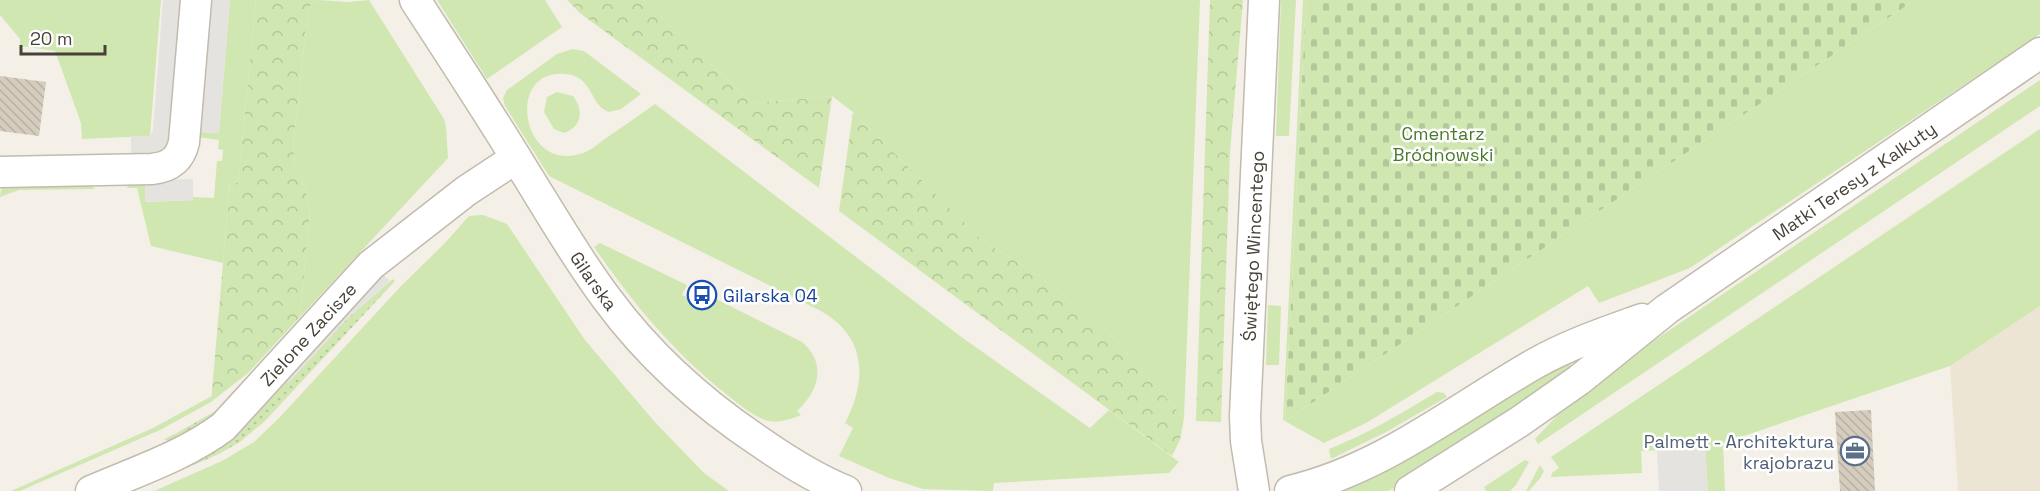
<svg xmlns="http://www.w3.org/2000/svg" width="2040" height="491" viewBox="0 0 2040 491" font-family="'Space Grotesk',sans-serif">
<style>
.education{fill:#ede5d3}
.green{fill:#d0e7b2}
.forest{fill:url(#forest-crowns)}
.cemetery{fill:url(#cemetery-stones)}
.garden{fill:url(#garden-dots)}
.parking{fill:#e5e3e0}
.building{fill:url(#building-back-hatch)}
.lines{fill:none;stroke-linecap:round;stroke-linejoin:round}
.minor-casing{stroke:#c2bbae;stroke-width:33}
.minor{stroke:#fff;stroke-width:30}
.labels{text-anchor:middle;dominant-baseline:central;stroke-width:5;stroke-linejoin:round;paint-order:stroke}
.park-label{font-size:18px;fill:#49792a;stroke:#fff}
.street-label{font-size:18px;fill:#474137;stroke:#fff}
.transit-label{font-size:18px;fill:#164399;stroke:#fff;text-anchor:start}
.service-label{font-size:18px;fill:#4e5e75;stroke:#fff;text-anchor:end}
</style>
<defs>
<pattern id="forest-crowns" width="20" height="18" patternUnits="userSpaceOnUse" patternTransform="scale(1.5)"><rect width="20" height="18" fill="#d0e7b2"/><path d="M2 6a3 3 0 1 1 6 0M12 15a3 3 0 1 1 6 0" fill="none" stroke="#b4c79a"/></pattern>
<pattern id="cemetery-stones" width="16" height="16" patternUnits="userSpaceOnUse" patternTransform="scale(1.5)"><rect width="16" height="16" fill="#d0e7b2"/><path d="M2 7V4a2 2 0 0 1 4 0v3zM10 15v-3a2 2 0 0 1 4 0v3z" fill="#b4c79a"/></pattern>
<pattern id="garden-dots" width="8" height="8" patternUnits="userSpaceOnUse" patternTransform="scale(1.5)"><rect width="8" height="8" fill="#d0e7b2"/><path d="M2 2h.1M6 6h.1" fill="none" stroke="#b4c79a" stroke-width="1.8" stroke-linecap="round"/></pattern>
<pattern id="building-back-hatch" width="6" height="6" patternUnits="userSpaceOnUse" patternTransform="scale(1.5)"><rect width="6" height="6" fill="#d5ccbe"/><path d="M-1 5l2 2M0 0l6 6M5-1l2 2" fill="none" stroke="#b8b0a4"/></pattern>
</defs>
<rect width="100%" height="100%" fill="#f4f0e8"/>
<path class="education" d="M2040,306v185h-82l-8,-125z"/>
<path class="green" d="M0,0h161l-11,136 -68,3 -1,-16 -26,-72 -35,-5v-7l-20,-24z
M230,0h26l-18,184 -8,-1 -7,80 -72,-17 -14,-58h-11l6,-5 13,-3 1,22 47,-2v-3l21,1 3,-37h5l1,-11 -5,-1 1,-9 -21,-3 1,-5 20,1z
M318,0l31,2 20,-2 75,119 2,8 2,31 -148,159 10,-105 -4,-22 -11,-26 -2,-18 15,-135 3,-7z
M437,0h108l17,27 -75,52z
M643,0h557l-16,418 -78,-88 -67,-54 -57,-36 -129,-128 -21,-16 -80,7z
M1281,0h15l-7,136h-13z
M1303,0h3l-21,421 630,-421h125v34l-350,234 -91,35 -11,-17 -222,137 -42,20 -41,-23z
M573,49l11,2 57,43 -20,15 -12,3c-20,-7 -15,-35 -43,-38 -62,-7 -45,101 17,79 9,-3 16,-10 23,-15 17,-11 33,-23 49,-34l305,232 130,92 19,-18 70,52 -10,11 -175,10 -1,8 -70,-2 -34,-11 -50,-22 14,-28 -8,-5c23,-44 21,-88 -26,-113l-270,-134 -44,-70 -2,-8 4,-8 50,-36z
M2040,80v26l-502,338 -3,-5 34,-36 77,-57z
M557,92l16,4c11,14 9,31 -9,37l-10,-4 -10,-17 3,-15z
M2040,129v177l-90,60 -227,77 2,48h-17l-3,-43 -64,3 1,22 -91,4 1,-4 7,-5 -8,-11z
M89,184l6,5 -76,1 -19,7 1,-7 5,-5z
M483,215l24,9 78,116 69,81 50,52 25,18h-575l68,-30 32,-19 25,-24 123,-133 42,-41 25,-28z
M600,243l87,42 -5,10 27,12 5,-9 88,44c25,21 17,49 -5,69l4,4c-10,4 -21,8 -32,6 -16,-4 -30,-17 -43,-27 -53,-42 -94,-92 -132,-147z
M1268,305l13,1 -2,59h-13z
M1566,363l8,3 -150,104 -32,19 -4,2h-45l38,-17z
M1437,392l7,1 3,4 -61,35 -55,27 -2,-10c38,-15 73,-36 108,-57z
M212,396l-1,6 -51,28 -140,61h-9l142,-63z
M1525,460l4,2 -13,23 -6,6h-24l-2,-4z
M1540,465l4,6 -3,6 -12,14h-3z"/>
<path class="forest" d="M256,0h62l-7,4 -3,7 -15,135 2,18 11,26 4,22 -10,105 -52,56 -37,29 19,-219h8z
M567,0h76l109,103 80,-7 -13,92 -238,-174z
M1210,0h33l-13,152 -9,270 -25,-1z
M853,112l129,128 57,36 67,54 78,88 -4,22 -8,16 -333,-245z"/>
<path class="cemetery" d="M1306,0h609l-630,421z"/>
<path class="garden" d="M393,279l2,2 -130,140 -25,21 -21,12 -85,37h-25l170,-110 10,1 59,-64z
M235,403l-59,42 -12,-6c24,-10 46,-28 71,-36z"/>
<path class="parking" d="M163,0h67l-11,133 -19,-1 -49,25h-20v-21h19l3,-6z
M193,179v21l-48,2v-22z
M378,270l12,11 -42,37 -59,64 -14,-2z
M1705,448l3,43h-49l-2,-41z"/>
<path class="building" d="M0,76l46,6 -7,54 -39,-5z
M1871,410l4,81h-35l-5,-79z"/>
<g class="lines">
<g class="minor-casing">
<g id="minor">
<path id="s1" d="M415,0c35,54 70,107 103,161 29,46 56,94 89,138 42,57 97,106 156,145 26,18 53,35 83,47"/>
<path d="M0,172l152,-3c18,-2 28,-9 32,-27l12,-142"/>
<path id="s2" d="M91,491c44,-19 93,-35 132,-64l148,-162 95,-74 50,-33"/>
<path id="s3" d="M1254,491l-8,-50 -1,-25 19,-416"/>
<path d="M1290,491c93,-22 165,-82 246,-128 34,-19 70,-31 106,-44"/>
<path id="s4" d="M1410,491l109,-69 60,-42 88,-71 373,-256"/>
</g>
</g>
<use href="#minor" class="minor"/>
</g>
<defs>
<g id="bus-ring" transform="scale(1.5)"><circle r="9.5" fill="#fff" stroke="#1a4fb4" stroke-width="1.5"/><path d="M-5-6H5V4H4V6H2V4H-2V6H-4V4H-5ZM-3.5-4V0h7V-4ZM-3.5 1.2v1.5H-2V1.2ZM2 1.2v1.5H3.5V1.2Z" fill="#1a4fb4"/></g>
<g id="office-ring" transform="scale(1.5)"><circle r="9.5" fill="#fff" stroke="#5c6f8a" stroke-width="1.5"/><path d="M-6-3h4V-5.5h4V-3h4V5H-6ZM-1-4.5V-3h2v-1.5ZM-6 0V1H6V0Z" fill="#5c6f8a"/></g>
</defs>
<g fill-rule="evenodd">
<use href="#bus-ring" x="702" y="295"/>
<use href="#office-ring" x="1855" y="451"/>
</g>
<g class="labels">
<g class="park-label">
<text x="1443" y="133">Cmentarz<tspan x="1443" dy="21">Bródnowski</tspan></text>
</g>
<g class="street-label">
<text stroke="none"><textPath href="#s4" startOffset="542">Matki Teresy z Kalkuty</textPath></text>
<text stroke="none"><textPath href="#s3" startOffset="246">Świętego Wincentego</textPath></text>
<text stroke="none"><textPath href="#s1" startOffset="333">Gilarska</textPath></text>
<text stroke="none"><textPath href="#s2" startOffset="273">Zielone Zacisze</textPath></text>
</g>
<g class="transit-label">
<text x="723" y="295">Gilarska 04</text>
</g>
<g class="service-label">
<text x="1834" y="441">Palmett - Architektura<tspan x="1834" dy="21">krajobrazu</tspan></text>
</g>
</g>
<path d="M21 45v9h84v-9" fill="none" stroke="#474137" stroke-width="3"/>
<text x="30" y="45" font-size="18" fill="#474137" stroke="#ffffff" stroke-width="4.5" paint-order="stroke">20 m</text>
</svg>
